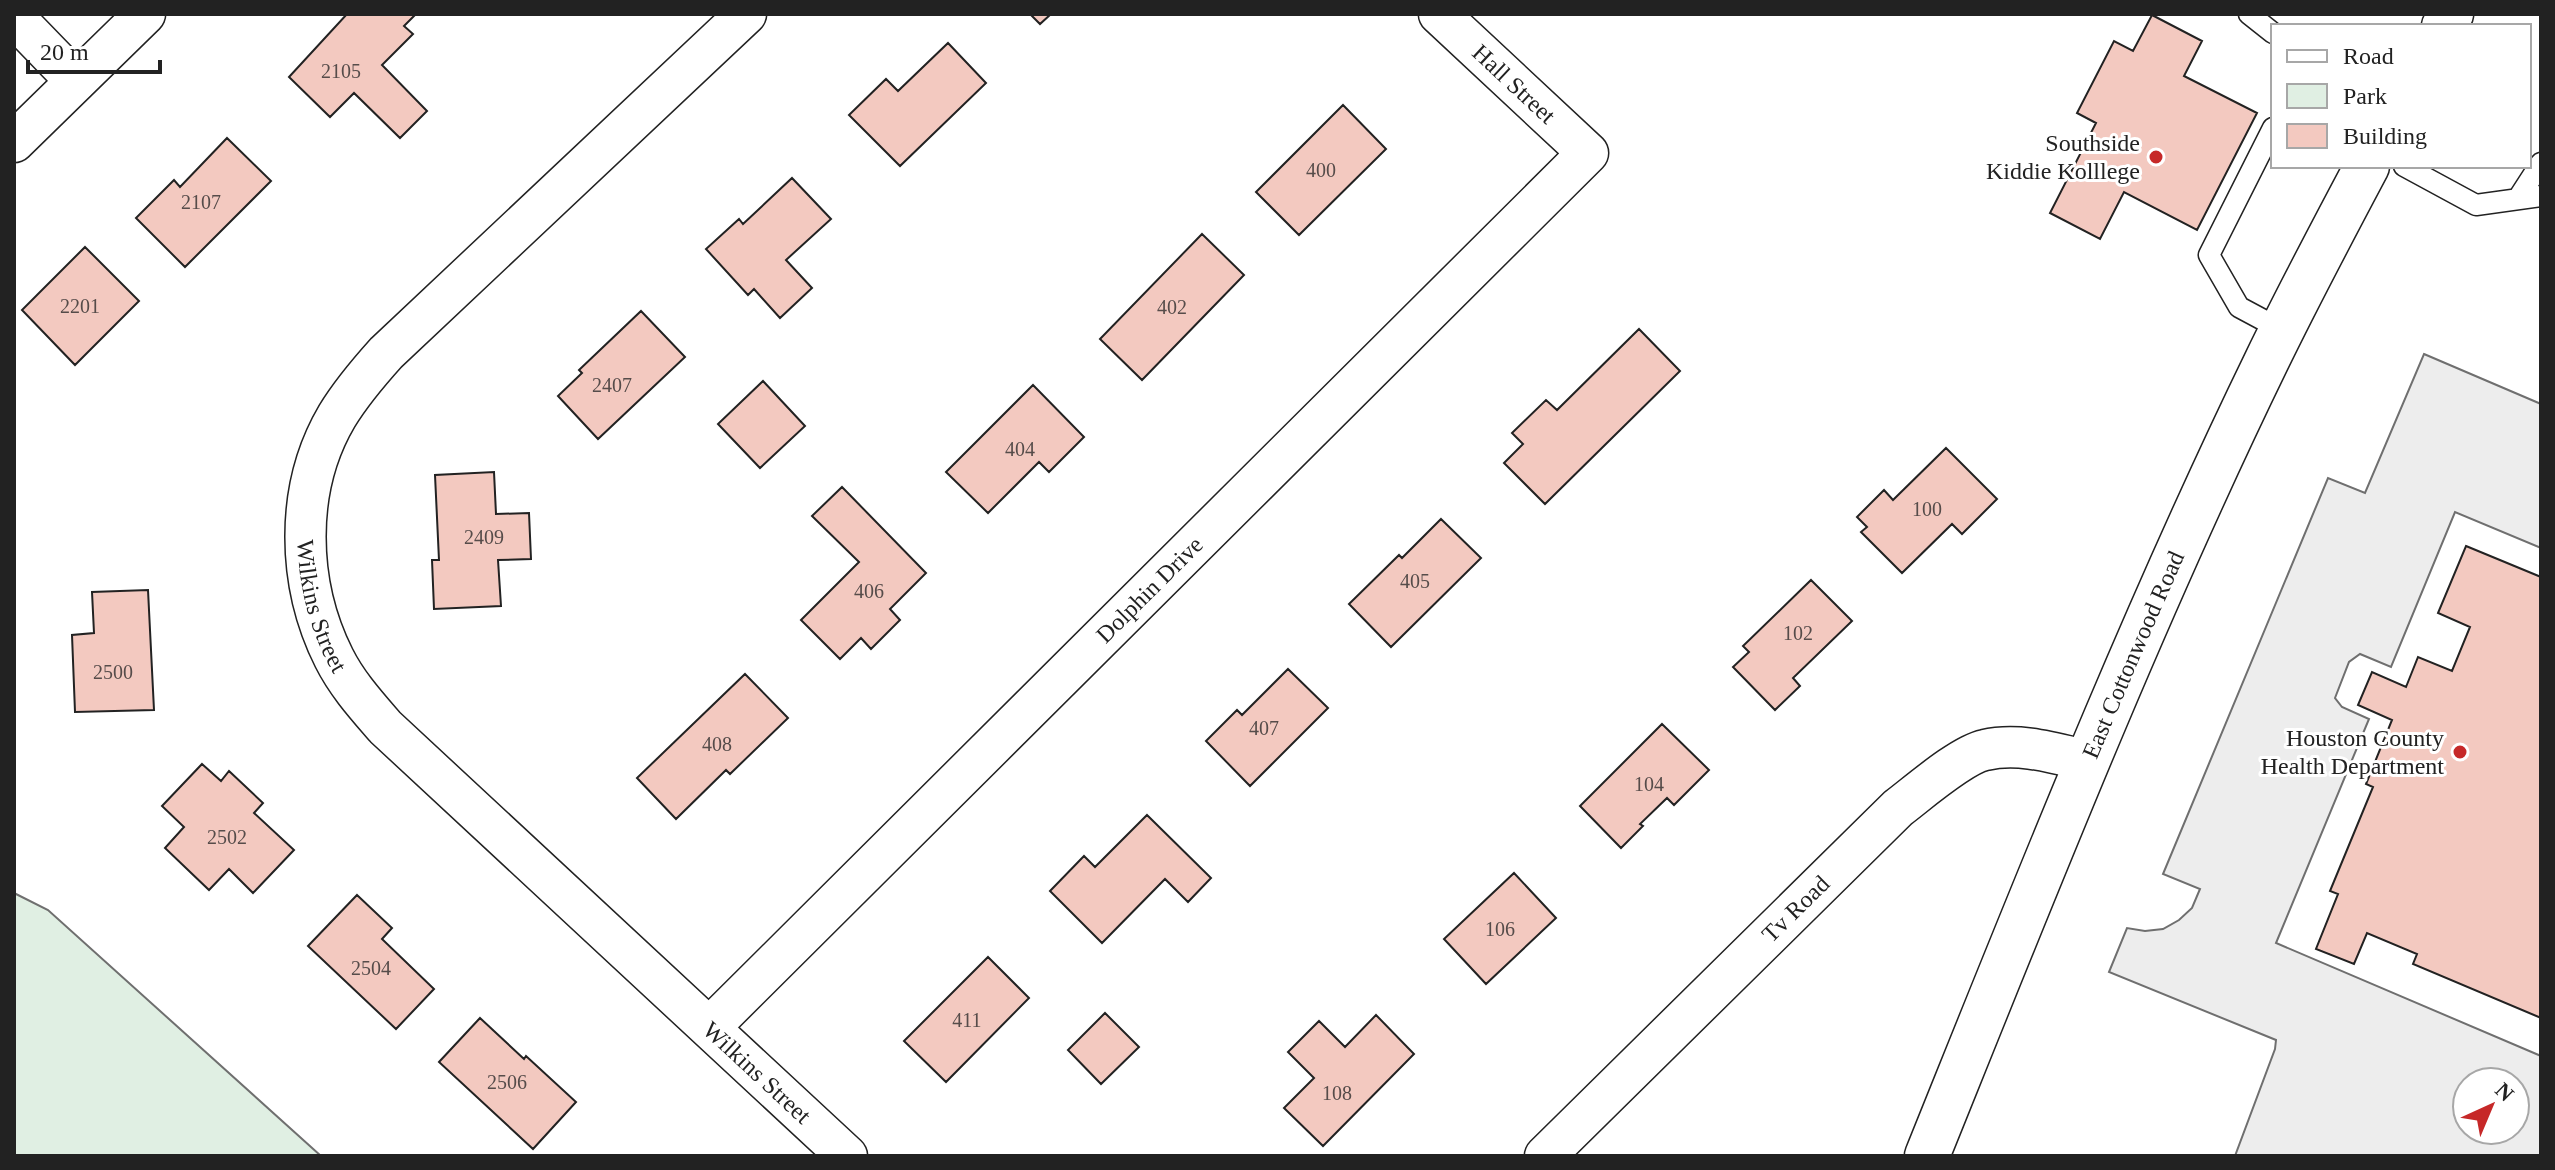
<svg xmlns="http://www.w3.org/2000/svg" width="2555" height="1170" viewBox="0 0 2555 1170" font-family="'Times New Roman',serif">
<style>
.green{fill:#e0efe3;stroke:#6f6f6f;stroke-width:2}
.parking{fill:#ededed;stroke:#6f6f6f;stroke-width:2;fill-rule:evenodd}
.building{fill:#f3c9c0;stroke:#222;stroke-width:2}
.lines{fill:none;stroke-linecap:round;stroke-linejoin:round}
.service-casing{stroke:#222;stroke-width:23}
.minor-casing{stroke:#222;stroke-width:43}
.secondary-casing{stroke:#222;stroke-width:47}
.service{stroke:#fff;stroke-width:20}
.minor{stroke:#fff;stroke-width:40}
.secondary{stroke:#fff;stroke-width:44}
.poi-dot{fill:#c62828;stroke:#fff;stroke-width:3}
.labels{text-anchor:middle;dominant-baseline:central;stroke-width:6;stroke-linejoin:round;paint-order:stroke}
.number-label{font-size:20px;fill:#564c4a}
.street-label{font-size:24px;fill:#222;stroke:#fff}
.poi-label{font-size:24px;fill:#222;stroke:#fff;text-anchor:end}
</style>
<rect width="100%" height="100%" fill="#fff"/>
<path class="green" d="M14,893l34,17 273,246h-307z"/>
<path class="parking" d="M2424,354l117,50v144l-86,-36 -64,155 -31,-13 -11,8 -14,36 7,9 27,12 -93,224 265,113v100h-306l40,-107 1,-9 -167,-68 18,-44 18,3 18,-2 16,-9 13,-12 8,-19 -37,-15 165,-396 37,15zM2467,1082h48v48h-48z"/>
<path class="building" d="M347,14h69l-12,12 9,8 -31,31 45,46 -27,27 -46,-45 -24,24 -41,-40z
M1030,14h21l-11,10z
M2152,15l50,26 -18,35 73,37 -60,117 -73,-38 -24,47 -50,-26 46,-90 -19,-10 37,-72 19,10z
M948,43l38,40 -86,83 -51,-51 37,-36 12,12z
M1343,105l43,44 -87,86 -43,-43z
M227,138l44,43 -86,86 -49,-49 38,-38 6,7z
M792,178l39,41 -45,41 26,28 -32,30 -26,-29 -6,6 -42,-46 33,-30 4,5z
M1202,234l42,41 -102,105 -42,-41z
M85,247l54,54 -64,64 -53,-55z
M641,311l44,46 -87,82 -40,-43 24,-23 -3,-3z
M1639,329l41,42 -135,133 -41,-41 19,-19 -11,-11 34,-33 11,10z
M763,381l42,45 -45,42 -42,-44z
M1033,385l51,52 -35,35 -10,-10 -51,51 -42,-41z
M1946,448l51,51 -35,35 -10,-10 -50,49 -41,-41 6,-5 -10,-10 27,-27 9,10z
M494,472l2,42 33,-1 2,46 -33,1 3,46 -67,3 -2,-49h7l-4,-85z
M842,487l84,86 -36,36 10,11 -29,29 -10,-11 -21,21 -39,-39 58,-58 -47,-46z
M1441,519l40,39 -90,89 -42,-43 50,-49 3,3z
M2466,546l75,31v441l-128,-54 4,-10 -50,-21 -13,31 -38,-15 22,-55 -8,-3 43,-104 -7,-3 26,-64 -34,-15 14,-33 34,15 12,-30 34,14 18,-44 -32,-14z
M1811,580l41,41 -59,57 7,8 -25,24 -42,-43 16,-15 -6,-6z
M148,590l6,120 -79,2 -3,-77 22,-2 -2,-41z
M1288,669l40,39 -78,78 -44,-45 31,-31 5,5z
M745,674l43,44 -58,56 -4,-4 -50,49 -39,-41z
M1662,724l47,46 -35,35 -7,-7 -27,26 3,2 -22,22 -41,-42z
M202,764l19,17 8,-10 34,32 -9,10 40,37 -41,43 -24,-24 -20,21 -44,-42 19,-21 -22,-21z
M1147,815l64,63 -23,24 -23,-23 -63,64 -52,-52 34,-35 11,11z
M1514,873l42,45 -70,66 -42,-45z
M357,895l35,33 -10,11 52,50 -38,40 -88,-83z
M988,957l41,41 -83,84 -42,-41z
M1105,1013l34,34 -38,37 -33,-34z
M1376,1015l38,39 -91,92 -39,-38 30,-30 -26,-26 31,-31 26,26z
M480,1018l44,41 2,-3 50,46 -43,47 -94,-87z"/>
<g class="lines">
<g class="service-casing">
<path id="service" d="M2249,14l24,19
M2273,128l-64,127 30,52 43,23
M2404,166l72,39 65,-9
M2519,197l22,-34"/>
</g>
<g class="minor-casing">
<g id="minor">
<path id="s1" d="M746,14l-360,339c-18,20 -35,40 -49,63 -43,73 -40,168 -3,242 13,26 32,47 51,69l462,429"/>
<path d="M14,17l62,64"/>
<path d="M14,142l131,-128"/>
<path id="s2" d="M710,1027l878,-874 -149,-139"/>
<path id="s3" d="M1545,1156l353,-348c20,-15 63,-53 87,-58 34,-8 69,3 103,11"/>
</g>
</g>
<g class="secondary-casing">
<g id="secondary">
<path d="M2444,26l7,-12"/>
<path id="s4" d="M1927,1156c108,-268 214,-537 340,-796 32,-66 66,-130 100,-194"/>
</g>
</g>
<use href="#service" class="service"/>
<use href="#minor" class="minor"/>
<use href="#secondary" class="secondary"/>
</g>
<g class="poi-dot">
<circle cx="2156" cy="157" r="8"/>
<circle cx="2460" cy="752" r="8"/>
</g>
<g class="labels">
<g class="number-label">
<text x="341" y="71">2105</text>
<text x="1321" y="170">400</text>
<text x="201" y="202">2107</text>
<text x="80" y="306">2201</text>
<text x="1172" y="307">402</text>
<text x="612" y="385">2407</text>
<text x="1020" y="449">404</text>
<text x="1927" y="509">100</text>
<text x="484" y="537">2409</text>
<text x="1415" y="581">405</text>
<text x="869" y="591">406</text>
<text x="1798" y="633">102</text>
<text x="113" y="672">2500</text>
<text x="1264" y="728">407</text>
<text x="717" y="744">408</text>
<text x="1649" y="784">104</text>
<text x="227" y="837">2502</text>
<text x="1500" y="929">106</text>
<text x="371" y="968">2504</text>
<text x="967" y="1020">411</text>
<text x="507" y="1082">2506</text>
<text x="1337" y="1093">108</text>
</g>
<g class="street-label">
<text transform="translate(1514 84) rotate(43)">Hall Street</text>
<text stroke="none"><textPath href="#s2" startOffset="620">Dolphin Drive</textPath></text>
<text stroke="none"><textPath href="#s1" startOffset="772">Wilkins Street</textPath></text>
<text stroke="none"><textPath href="#s4" startOffset="542">East Cottonwood Road</textPath></text>
<text stroke="none"><textPath href="#s3" startOffset="352">Tv Road</textPath></text>
<text stroke="none"><textPath href="#s1" startOffset="1420">Wilkins Street</textPath></text>
</g>
<g class="poi-label">
<text x="2140" y="143">Southside<tspan x="2140" dy="28">Kiddie Kolllege</tspan></text>
<text x="2444" y="738">Houston County<tspan x="2444" dy="28">Health Department</tspan></text>
</g>
</g>
<rect width="2555" height="1170" fill="none" stroke="#222222" stroke-width="32"/>
<rect x="2271" y="24" width="260" height="144" fill="#ffffff" stroke="#a7a7a7" stroke-width="2"/>
<rect x="2287" y="50" width="40" height="12" fill="#ffffff" stroke="#a7a7a7" stroke-width="2"/>
<text x="2343" y="64" font-size="24" fill="#222222">Road</text>
<rect x="2287" y="84" width="40" height="24" fill="#e0efe3" stroke="#a7a7a7" stroke-width="2"/>
<text x="2343" y="104" font-size="24" fill="#222222">Park</text>
<rect x="2287" y="124" width="40" height="24" fill="#f3c9c0" stroke="#a7a7a7" stroke-width="2"/>
<text x="2343" y="144" font-size="24" fill="#222222">Building</text>
<g transform="translate(2491 1106) rotate(44)"><circle r="38" fill="#ffffff" stroke="#a7a7a7" stroke-width="2"/>
<path d="M0-6L14 30L0 20L-14 30Z" fill="#c62828"/>
<text y="-12" font-size="22" font-weight="bold" text-anchor="middle" fill="#222222">N</text>
</g>
<path d="M28 60v12h132v-12" fill="none" stroke="#222222" stroke-width="4"/>
<text x="40" y="60" font-size="24" fill="#222222" stroke="#ffffff" stroke-width="6" paint-order="stroke">20 m</text>
</svg>
